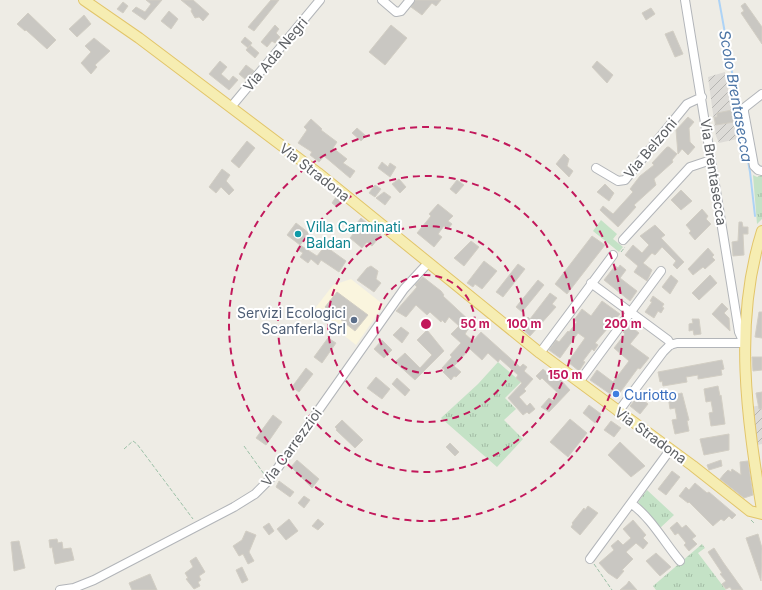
<svg xmlns="http://www.w3.org/2000/svg" width="762" height="590" viewBox="0 0 762 590" font-family="Inter,sans-serif">
<style>
.commercial{fill:#faf5de}
.industrial{fill:url(#industrial-furrows)}
.grass{fill:url(#grass-tufts)}
.park{fill:#c4e2c6}
.lines{fill:none;stroke-linecap:round;stroke-linejoin:round}
.stream{stroke:#add3f6;stroke-width:2}
.building{fill:#c9c7c2;stroke:#d2cec4}
.minor-casing{stroke:#b2b5b9;stroke-width:10}
.major-casing{stroke:#e2c56a;stroke-width:12}
.path{stroke:#9dc1a8;stroke-width:1;stroke-dasharray:4 2;stroke-linecap:butt}
.minor{stroke:#fff;stroke-width:8}
.major{stroke:#f6edb2;stroke-width:10}
.ring{fill:none;stroke:#c2185b;stroke-width:2;stroke-dasharray:7 5}
.culture-dot{fill:#0f9aa8;stroke:#fff;stroke-width:1.5}
.service-dot{fill:#5c6f8a;stroke:#fff;stroke-width:1.5}
.shop-dot{fill:#3f7fe0;stroke:#fff;stroke-width:1.5}
.labels{text-anchor:middle;dominant-baseline:central;stroke-width:4;stroke-linejoin:round;paint-order:stroke}
.street-label{font-size:14px;fill:#5d6064;stroke:#fff}
.culture-label{font-size:14px;fill:#0d838f;stroke:#fff;text-anchor:start}
.service-label{font-size:14px;fill:#4e5e75;stroke:#fff;text-anchor:end}
.shop-label{font-size:14px;fill:#366cbe;stroke:#fff;text-anchor:start}
.water-label{font-size:15px;font-style:italic;fill:#4c75a6;stroke:#fff}
.centre{fill:#c2185b;stroke:#fff;stroke-width:2}
.ring-label{font-size:12px;text-anchor:middle;font-weight:bold;fill:#c2185b;stroke:#fff;stroke-width:4;stroke-linejoin:round;paint-order:stroke}
</style>
<defs>
<pattern id="industrial-furrows" width="10" height="10" patternUnits="userSpaceOnUse"><rect width="10" height="10" fill="#dddbd7"/><path d="M-1 1l2-2M0 10L10 0M9 11l2-2" fill="none" stroke="#b6b5b2"/></pattern>
<pattern id="grass-tufts" width="24" height="20" patternUnits="userSpaceOnUse"><rect width="24" height="20" fill="#c4e2c6"/><path d="M3 7l-1-3M5 7V3M7 7l1-3M15 17l-1-3M17 17v-4M19 17l1-3" fill="none" stroke="#a2bba4"/></pattern>
</defs>
<rect width="100%" height="100%" fill="#eeece5"/>
<path class="commercial" d="M351,279l33,26 -28,40 -43,-34 20,-26z"/>
<path class="industrial" d="M725,72l12,67 -18,4 -3,-7 -8,-59z
M762,405v39l-5,1 -6,-38z"/>
<path class="grass" d="M753,175l4,2 5,-2v44l-5,5z
M498,362l23,20 -16,16 11,11 -12,11 19,19 -26,28 -56,-49 37,-34z
M647,490l27,25 -15,14 -21,-27z
M702,544l3,4 -7,5 28,37h-70l-3,-4z"/>
<path class="park" d="M601,220l16,14 -4,5 10,8 -4,5 -26,-21z"/>
<g class="lines">
<path class="stream" d="M719,0l31,172 5,44"/>
</g>
<path class="building" d="M146,0h16l-17,20 -13,-9 4,-4 9,5 6,-8z
M181,0h12l16,14 -6,7 -4,-4 -4,1 -4,-7 1,-2z
M271,0h8l-25,31 -6,-4z
M415,0h26l-5,6 -4,-3 -10,12 -11,-8z
M123,2l5,4 -5,7 -6,-4z
M745,3l17,24v17l-21,-31 3,-2 -3,-5z
M651,8l4,6 -9,6 -4,-7z
M169,11l9,8 -7,10 -10,-8z
M28,13l28,27 -9,9 -21,-19 -1,1 -8,-7z
M84,15l7,9 -14,13 -8,-8z
M275,25l4,4 -3,4 4,4 -5,6 -3,-2 -5,6 -6,-5z
M391,25l16,13 -22,27 -16,-13z
M673,31l10,23 -8,3 -10,-23z
M245,37l7,6 -4,5 -7,-6z
M94,38l16,13 -15,14 2,2 -6,7 -10,-11 10,-11 -6,-6z
M250,45l9,8 -4,5 -9,-8z
M220,61l7,6 -6,7 8,7 4,-5 5,4 -9,10 -20,-16z
M597,61l16,14 -6,8 -15,-16z
M246,65l8,6 -8,9 -7,-6z
M732,110l2,12 -18,3 -2,-8h3v-4z
M688,117l6,5 -5,6 1,14 5,5 -7,8 -6,-6 -4,5 -2,-24z
M311,119l11,10 -1,1 16,12 -4,6 14,11 -4,4 12,8 -5,7 -26,-22 -5,6 -9,-7 2,-3 -14,-9 9,-13 -3,-3z
M357,128l9,8 -5,5 -9,-8z
M247,141l8,7 -16,20 -8,-7z
M667,147h2l8,7 -5,6 1,2 -19,17 2,6 -22,20 2,2 -18,20 -18,-17 3,-4 10,8 20,-22 -3,-3 10,-13 14,-11 -2,-2z
M564,154l5,5 -2,7 6,5 -4,6 -13,-13z
M382,162l6,5 2,-4 6,4 -6,10 -12,-9z
M222,169l8,6 -4,6 8,9 -5,5 -8,-8 -5,6 -7,-6z
M399,179l7,8 -6,6 -8,-9z
M457,180l7,5 -8,9 -6,-5z
M605,184l9,9 -5,8 -12,-9z
M375,185l6,4 -6,8 -6,-4z
M681,190l11,11 -11,9 -10,-10z
M384,192l7,5 -6,8 -9,-7z
M336,197l6,4 -5,6 -5,-4z
M438,204l15,12 -5,5 4,3 -4,5 -4,-3 -6,8 4,3 -8,10 -17,-14 14,-17 -2,-2z
M702,209l6,7 -2,3 5,5 -16,16 -6,-7 2,-2 -5,-6z
M361,218l20,17 -9,11 -5,-4 -5,6 -12,-10 10,-13 -3,-2z
M739,222h3l1,5h5v7h-5l1,21 -11,1 -1,-14 6,-1z
M296,223l13,10 -9,12 -13,-10z
M655,225l10,10 -4,3 23,24 -7,7 -4,-4 3,-4 -14,-14 -7,8 -3,-2 -9,10 9,7 -5,11 -13,-9 4,-6 -13,-11 8,-10 9,8 7,-8 -9,-9z
M592,236l13,9 -38,49 -12,-10z
M471,241l8,6 -15,19 -10,-8z
M300,245l17,11 8,-10 21,15 -7,11 -18,-12 -3,5 -7,-6 -3,4 -8,-6 3,-4 -6,-4z
M708,248l6,7 -2,2 3,3 -10,9 -2,-2 -10,8 -5,-6z
M484,261l13,10 -15,18 -7,-5 -2,3 -6,-4z
M518,264l7,5 -22,28 -7,-5z
M620,265l6,5 -6,8 17,13 -7,10 -26,-21 11,-14 3,2z
M371,266l7,5 -2,8 5,4 -7,9 -17,-12 10,-12z
M671,275l7,6 -8,13 -8,-7z
M710,275l7,8 -18,17 -7,-7z
M423,277l18,14 3,4 -1,1 29,27 -7,11 8,7 8,-9 39,35 3,-3 4,3 -3,4 9,8 -9,10 2,2 -7,6 8,9 3,-3 5,6 -6,5 -2,-2 -4,3 -15,-17 14,-15 -6,-5 2,-3 -18,-16 -2,3 -10,-9 -6,7 -12,-11 -16,17 7,6 -5,5 -2,-1 -3,4 -8,-8 2,-2 -3,-2 10,-11 -2,-2 11,-12 -10,-9 8,-8 -10,-9 -4,6 -3,-3 -1,2 -11,-10 -3,3 -11,-10 -10,12 -10,-6 21,-24 -2,-2z
M538,280l6,5 -22,27 -6,-5z
M337,292l31,23 -13,16 -30,-24z
M550,293l7,5 -5,6 4,3 -26,29 -10,-9 8,-10 2,2z
M653,296l11,8 -2,3 2,1 -3,5 -3,-2 -4,7 -9,-6 7,-10 -2,-1z
M602,301l18,13 -25,29 3,2 -4,6 -2,-2 -9,12 2,1 -6,9 -11,-9 17,-24 -7,-5 -18,25 -11,-8 7,-10 3,2 9,-11 1,1 8,-10 -3,-2 8,-11 9,7z
M722,303l6,6 -4,4 5,5 1,13 -18,-17z
M759,312h3v26l-7,-1z
M692,319h7l2,15 -7,1 -1,-5 -4,1v-7l4,-1z
M629,325l10,8 -9,11 19,14 -9,11 -2,-1 -22,30 -26,-18 7,-10 16,12 16,-21 -15,-13 11,-14 -2,-2z
M401,327l8,6 -7,10 -9,-8z
M427,330l17,21 -29,29 -20,-18 10,-9 15,15 12,-13 -15,-15z
M328,338l8,5 -14,20 -8,-6z
M382,340l10,10 -8,8 -10,-9z
M752,357h10v13l-9,1z
M722,360l2,9 -3,1 1,5 -24,4v-4l-12,2 1,5 -24,4 -1,-5 -2,1 -2,-10z
M306,368l7,6 -14,18 -7,-5z
M543,369l13,11 3,-2 11,12 -21,22 -8,-5 8,-9 4,3 6,-7 -17,-16 -2,2 -4,-4z
M376,377l14,12 -8,10 -15,-11z
M397,378l13,12 -5,6 -13,-12z
M718,386l2,10 1,-1 4,29 -14,2 -2,-13 4,-1 -2,-11 -5,1 -2,-13z
M762,392v17h-3l-3,-16z
M682,393l7,27 -2,1 2,10 -14,3 -3,-14 5,-1 -2,-11 -5,1 -2,-13z
M638,396l10,8 -8,10 -10,-8z
M589,405l12,9 -6,9 -12,-10z
M273,415l9,7 -16,23 -10,-7z
M570,419l17,14 -19,24 -18,-15z
M342,420l21,20 -8,8 -19,-18 1,-1 -2,-2z
M611,421l10,7 -7,9 -10,-7z
M729,434v16l-25,5 -4,-16z
M620,442l25,24 -14,11 -23,-22z
M450,443l9,9 -4,4 -9,-9z
M297,460l22,19 -7,9 -21,-21z
M721,460l1,6 -13,4 -2,-5z
M748,461l5,34 -9,3 -24,-19 4,-5 4,-4 3,2 1,-3 9,6 -1,-13z
M672,471l8,6 -14,18 -8,-6z
M279,481l15,11 -4,5 -14,-10z
M695,483l12,10 2,-1 27,23 -4,4 -3,-3 -5,5 -3,-2 -8,7 -24,-24 -1,1 -9,-7 7,-9 3,3z
M304,496l6,4 -6,8 -6,-5z
M588,506l10,7 -18,22 -9,-8 2,-3 -1,-1 12,-15 1,2z
M289,519l9,12 -12,9 -9,-11z
M318,519l6,5 -6,6 -6,-4z
M633,520l13,15 -3,3 5,5 -5,6 -7,-6 -10,9 7,7 -11,11 2,1 -7,8 -9,-6 -9,-10 15,-13 -3,-4 7,-6 5,5 8,-7 -8,-9z
M677,522l5,6 4,-3 10,11 -4,3 5,5 -8,7 -5,-6 2,-2 -8,-10 -3,2 -5,-7z
M269,523l5,8 -5,4 -6,-8z
M246,531l10,4 -7,17 5,9 -6,3 -5,-10 -4,2 -6,-10 9,-6z
M758,534l4,14 -1,33 -15,-43z
M57,539l1,4 4,-1 1,7 8,-1 3,12 -19,4 -3,-17 -2,1 -1,-8z
M19,541l6,27 -11,3 -3,-29z
M714,548l9,14 20,28h-11l-2,-3 -4,2 -4,-5 4,-3 -6,-7 2,-1 -14,-21z
M656,553l15,14 -11,9 -14,-15z
M196,557l9,15 -6,4 2,4 -3,2 2,4 -6,3 -8,-10 2,-1 -3,-5 8,-6 -3,-6z
M242,567l6,13 -6,3 -6,-13z
M150,574l7,16h-25l-3,-7z
M629,581l8,9h-17l7,-6z"/>
<g class="lines">
<g class="minor-casing">
<path id="minor" d="M382,0l14,12 5,-1 9,-11
M762,94l-18,14v4l10,54 4,4 4,1
M231,107l89,-107
M596,168l22,13 7,-1 62,-76 15,-7
M623,240l67,-73 21,-7
M591,283l77,57 3,5
M540,353l73,-98
M579,382l82,-111
M618,412l45,-60 7,-7 7,-2h67l-5,-11 -54,-332
M632,504c20,15 32,38 48,57
M590,559l80,-109
M60,590l14,-2 20,-8 140,-73 21,-13 15,-15 134,-190 24,-26"/>
</g>
<g class="major-casing">
<path id="major" d="M84,0l55,38 179,135 222,180 153,113 57,45 12,3
M762,231c-29,92 -15,187 0,279"/>
</g>
<path class="path" d="M621,252l4,-5
M244,446l20,28
M124,449l9,-8 4,3 56,75
M751,520l4,4
M594,564l18,26"/>
<use href="#minor" class="minor"/>
<use href="#major" class="major"/>
</g>
<g class="ring">
<circle cx="426" cy="324" r="49"/>
<circle cx="426" cy="324" r="98"/>
<circle cx="426" cy="324" r="148"/>
<circle cx="426" cy="324" r="197"/>
</g>
<circle class="culture-dot" cx="298" cy="234" r="4"/>
<circle class="service-dot" cx="354" cy="320" r="4"/>
<circle class="shop-dot" cx="616" cy="394" r="4"/>
<g class="labels">
<g class="street-label">
<text transform="translate(275 54) rotate(-50)">Via Ada Negri</text>
<text transform="translate(650 148) rotate(-50)">Via Belzoni</text>
<text transform="translate(315 172) rotate(38)">Via Stradona</text>
<text transform="translate(714 172) rotate(81)">Via Brentasecca</text>
<text transform="translate(651 435) rotate(36)">Via Stradona</text>
<text transform="translate(291 447) rotate(-54)">Via Carrezzioi</text>
</g>
<g class="culture-label">
<text x="306" y="226">Villa Carminati<tspan x="306" dy="16">Baldan</tspan></text>
</g>
<g class="service-label">
<text x="346" y="312">Servizi Ecologici<tspan x="346" dy="16">Scanferla Srl</tspan></text>
</g>
<g class="shop-label">
<text x="624" y="394">Curiotto</text>
</g>
<g class="water-label">
<text transform="translate(736 96) rotate(80)">Scolo Brentasecca</text>
</g>
</g>
<circle cx="426" cy="324" r="6" class="centre"/>
<g class="ring-label">
<text x="475" y="328">50 m</text>
<text x="524" y="328">100 m</text>
<text x="623" y="328">200 m</text>
<text x="565" y="379">150 m</text>
</g>
</svg>
